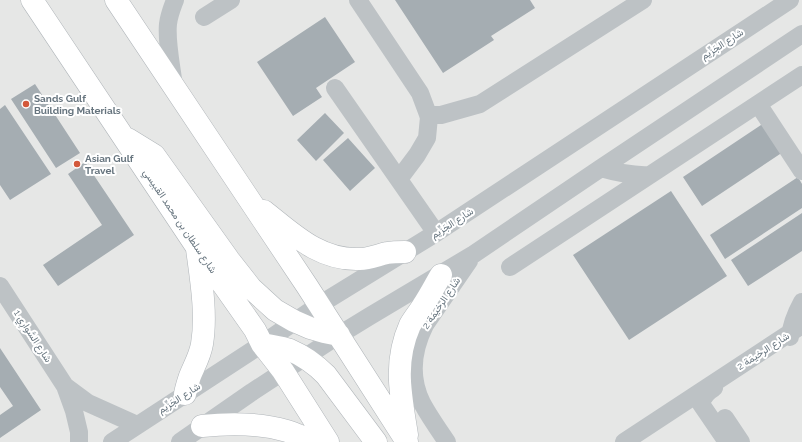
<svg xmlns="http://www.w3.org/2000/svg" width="802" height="442" viewBox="0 0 802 442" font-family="Raleway,Vazirmatn,sans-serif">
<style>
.built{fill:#e6e7e6}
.building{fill:#a5adb2}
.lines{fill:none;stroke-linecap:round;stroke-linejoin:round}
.major-casing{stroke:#b1b6ba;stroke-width:23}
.minor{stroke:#bdc2c5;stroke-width:18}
.major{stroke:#fff;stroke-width:22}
.poi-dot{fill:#d3583a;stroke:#fff;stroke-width:1.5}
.labels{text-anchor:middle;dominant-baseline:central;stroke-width:4;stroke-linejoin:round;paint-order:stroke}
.street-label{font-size:10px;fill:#66747e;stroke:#fff}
.poi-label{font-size:10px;font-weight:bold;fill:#66747e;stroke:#fff;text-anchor:start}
</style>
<rect width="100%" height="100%" fill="#f8f8f6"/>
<path class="built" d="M0,0h802v442h-802z"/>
<path class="building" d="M395,0h135l5,8 -44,28 3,4 -51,33z
M325,17l30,45 -39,26 6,9 -29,19 -36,-54z
M35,84l45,69 -24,15 -45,-69z
M5,105l46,69 -41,26 -10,-15v-76z
M325,113l19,20 -28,28 -19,-21z
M764,123l19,29 -81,54 -19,-29z
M348,138l27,30 -25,23 -27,-31z
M85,162l49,73 -76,51 -15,-21 59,-40 -34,-51z
M798,177l4,7v24l-77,51 -15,-24z
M671,191l56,85 -98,64 -56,-85z
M802,213v38l-54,35 -17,-26z
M0,348l41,62 -41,28v-23l13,-9 -13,-19z"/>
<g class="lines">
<g class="major-casing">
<path id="major" d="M32,0l164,246 59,84 7,14 21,27 45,71
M116,0l191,286 100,156
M128,139l26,16 75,105 22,28 24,22 19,11 16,7 14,4 15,3
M264,211c29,23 56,50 96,48 9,0 18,-4 27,-6 6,-1 12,-1 18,-1
M262,344c9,2 19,3 28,6 14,6 26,15 36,25l50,67
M185,394c1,-6 3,-12 5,-18 4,-10 10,-20 12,-32 5,-30 -1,-65 -5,-95
M202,426c28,-3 58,-3 85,5 10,3 19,8 29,11
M407,435c-6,-39 -14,-72 3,-110 4,-7 10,-14 14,-21 6,-9 11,-19 17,-29"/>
</g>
<path class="minor" d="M358,0l62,93 9,24 -2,21 -10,17 -18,24
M204,17l27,-17
M174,87c-2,-19 -8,-45 -6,-63 1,-9 4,-16 7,-24
M335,88l101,145
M758,104l44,67
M428,115h13l39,-11 163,-104
M601,168c17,5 31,8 49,7
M510,267l292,-192
M0,286l65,100 9,25 5,21v10
M790,337c1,-12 6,-24 12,-35
M65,386l23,17 49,22
M714,388c-7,4 -11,8 -13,16l26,38
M725,418l16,24
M112,442l150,-98 57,-39 117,-72 354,-233
M180,442l72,-50 87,-57 31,-19 104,-62 127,-86 201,-134
M447,442c-9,-13 -18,-26 -25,-39 -13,-26 -9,-54 3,-78l44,-64
M624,442l178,-117"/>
<use href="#major" class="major"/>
</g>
<g class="poi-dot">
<circle cx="26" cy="104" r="4"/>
<circle cx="77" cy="164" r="4"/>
</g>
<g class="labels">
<g class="street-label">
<text transform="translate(722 44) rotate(-33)">شارع الجَزِّيم</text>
<text transform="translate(180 221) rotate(56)">شارع سلطان بن محمد القبيسي</text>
<text transform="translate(452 223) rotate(-33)">شارع الجَزِّيم</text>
<text transform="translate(441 303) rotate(-56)">شارع الرخيمَة 2</text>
<text transform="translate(33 336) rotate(57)">شارع السَّوارِي 1</text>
<text transform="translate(763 351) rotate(-33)">شارع الرخيمَة 2</text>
<text transform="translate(179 398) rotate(-33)">شارع الجَزِّيم</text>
</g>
<g class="poi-label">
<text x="34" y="98">Sands Gulf<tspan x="34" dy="12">Building Materials</tspan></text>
<text x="85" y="158">Asian Gulf<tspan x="85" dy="12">Travel</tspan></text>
</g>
</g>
</svg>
